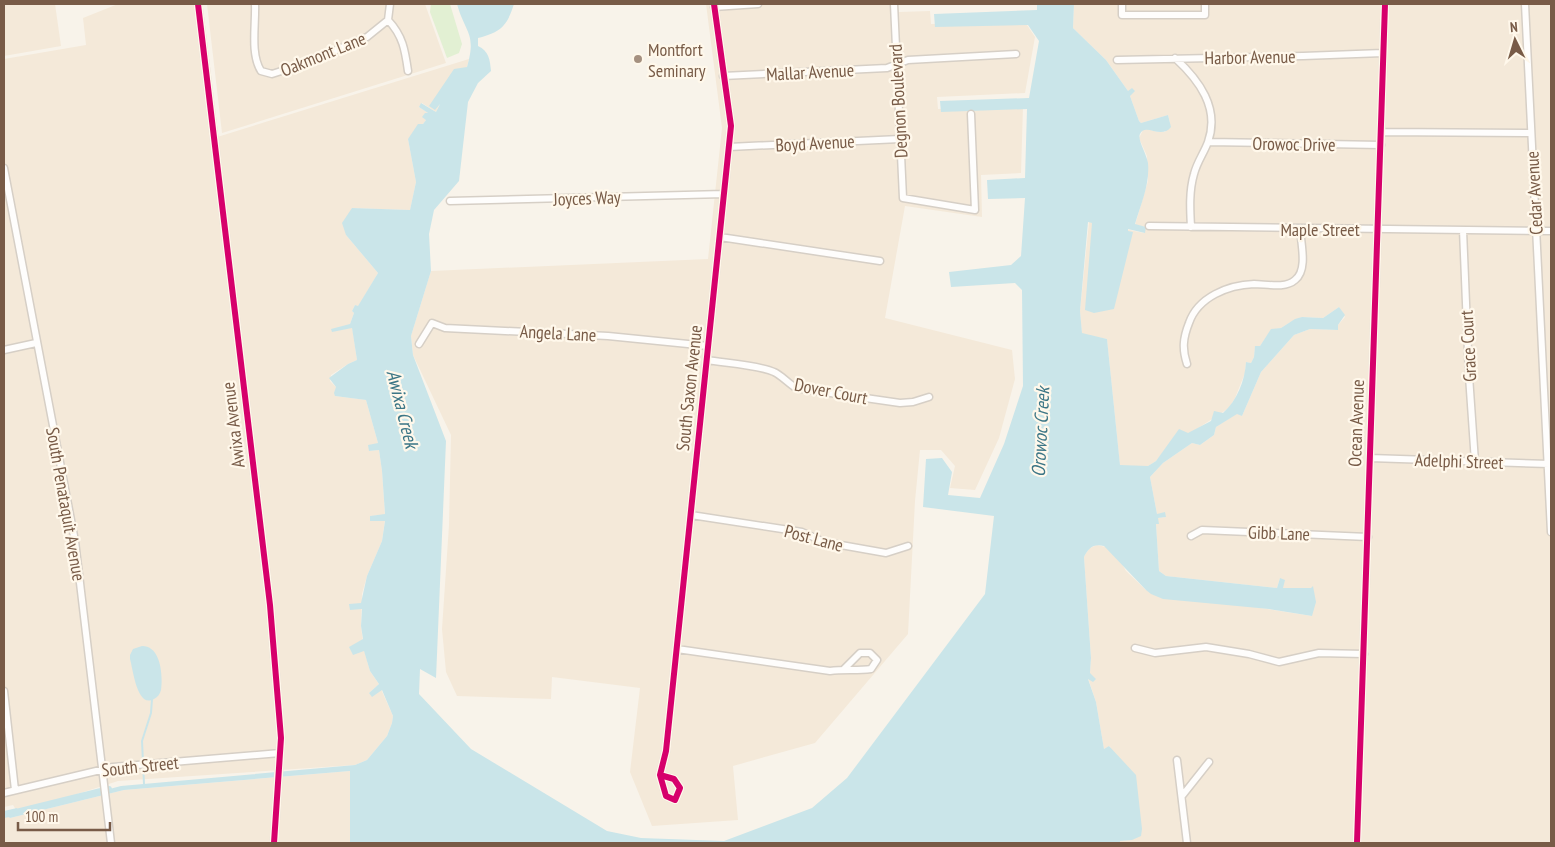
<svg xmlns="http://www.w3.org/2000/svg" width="1555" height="847" viewBox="0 0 1555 847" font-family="'PT Sans Narrow',sans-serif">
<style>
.residential{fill:#f4e9d9}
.green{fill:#e2f0d3}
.water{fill:#cae5e9}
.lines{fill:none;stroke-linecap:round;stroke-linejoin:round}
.stream{stroke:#cae5e9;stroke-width:2}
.canal{stroke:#cae5e9;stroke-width:6}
.minor-casing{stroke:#d6cfc6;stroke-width:9}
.minor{stroke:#fefdfc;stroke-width:6}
.cycleway-casing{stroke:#fff8eb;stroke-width:9}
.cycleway{stroke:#d6006c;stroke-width:6}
.poi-dot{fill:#a59080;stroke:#fff8eb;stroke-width:2}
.labels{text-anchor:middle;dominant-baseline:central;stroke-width:4.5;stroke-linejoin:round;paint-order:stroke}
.poi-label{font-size:18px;fill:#785b47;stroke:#fff8eb;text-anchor:start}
.street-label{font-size:18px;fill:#785b47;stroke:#fff8eb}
.water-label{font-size:19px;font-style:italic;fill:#3c7686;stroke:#fff8eb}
</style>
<rect width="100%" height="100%" fill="#f8f3ea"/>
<path class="residential" d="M4,4h51l6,42 -57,10z
M118,4h80l16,134 255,-79 -2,8 -27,36 -4,9 -14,-9 -3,4 9,6h-3l1,7 -3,4 -15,15 8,43 -6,28 -58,-2 -6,27 32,38 -20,34 -3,-2 -3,6 2,2 -4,11 -5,5 7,-2 5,33 -9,4 -17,11 -1,6 6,6 -1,9 31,4 12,43 -9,8 10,-1 3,21 3,44 -15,1 15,4 -3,21 -15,35 -5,18 -1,32 3,24 6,21 9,13 -10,9 12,-4 12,27 -1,7 -5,13 -20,24 -12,5 -237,16 -100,32 -5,-8 -9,2v-748l82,-14 -3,-27z
M207,4h218l21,59 -224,70z
M706,4h192l1,8 31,-1 1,13 94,-2 10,15 -10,56 -88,4 1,12 85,-3 -2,67 -40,2 1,42 -77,-11 -20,112 127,32 3,29 -16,59 -24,52 -25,-2 5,-22 -14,-16h-21l-5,51 -7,133 -93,109 -82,23 5,54 -86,6 -22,-54 10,-84 -88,-11 -1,22 -94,-3 -11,-24 -4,-43 7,-104 2,-90 -38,-80 -2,-19 20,-65 277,-12 14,-131z
M1074,4h477v839h-431v-2l12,-1 -22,-94 -6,3 -8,-47 -8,-24 2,-5 1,-15 -7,-101 2,-4 4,-5 7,-3 9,2 15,15 5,9 20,19 166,26 -1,-28h-28l-3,-10 -3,10 -111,-12 -7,-5 -3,-47 2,-6 8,-1 -9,-3 -7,-37 13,-14 29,-20 8,2 14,-10 2,-8 21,-14 5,3 19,-44 33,-37 16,-6 27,1 1,-5 7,-8 -6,-10 -16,11 -21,-1 -13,6 -8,5 -10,2 -11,16 -5,1 -1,10 -3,6 -5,-1 -1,11 -10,25 -6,10 -63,41 -10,12 -8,5h-28l-13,-127 -25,-5 -2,-23 9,-89 55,11 2,-6 -11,-2 13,-44 -1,-25 -8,-18 4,-8 4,-1 11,3h7l5,-9 -2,-8 -27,8 -2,-2 -9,-25 4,-6 -6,1 -22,-31 -33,-32z
M350,771v72h-346v-29l6,4 114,-28z"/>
<path class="green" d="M431,4h19l12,40 -3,9 -12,5 -17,-46z"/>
<path class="water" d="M457,4h57c-7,22 -13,28 -36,34v8c11,5 12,14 13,25l-13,12 -10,19 -9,79 -25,29 -5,24 2,37 -20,65 2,19 33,86 -10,237 -16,-9 -1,25 52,55 136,82 34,7 83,3 88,-33 35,-30 138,-184 9,-78 -71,-9 3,-48 16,-1 10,14 -4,23 32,3 24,-54 19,-58 -1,-96 -7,-7 -64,4 -2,-15 62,-7 10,-9 4,-58 -37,1 -1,-19 38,-2 2,-69 -86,3 -1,-11 89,-3 10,-57 -11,-16 -93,2 -1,-13 103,-4v-6h37l-1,24 33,32 22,31 4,-3 3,3 -5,5 9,25 2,2 27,-8 3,12c-10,13 -26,-5 -31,7 -3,5 7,21 8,29 2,21 -7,41 -13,61l11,3 -1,6 -17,-4v2l5,1 -19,77 -20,4 -9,-3 7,-87 -4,-1 -8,89 2,22 25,6 13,126 28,1 8,-5 23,-32 9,4 23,-12 3,-10 9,2c14,-12 22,-33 23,-51l5,1 3,-6 1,-11h5l11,-17 10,-1 14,-9 7,-2 21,1 16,-11 6,8 -7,10v5l-28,-1 -16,6 -33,37 -19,44 -5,-2 -21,13 -2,8 -14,10 -8,-2 -29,20 -13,14 7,37 8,-2 1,5 -8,1 1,6h-3l3,47 7,5 111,12 3,-10 5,2 -2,8h28l2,-2 3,16 -4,14 -43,-7 -106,-10 -12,-5 -5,-4 -42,-44c-10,-3 -16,2 -20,11l7,101 -1,15 6,6 -3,3 -5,-3 8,23 8,47 5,-3 27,29 6,54 -1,7 -9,4 -12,1v2h-770v-72l-226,19 -114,28 -6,-4v-3l13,-3 1,5 103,-27 234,-21 12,-5 20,-24 5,-13 1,-7 -11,-26 -10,7 -3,-4 10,-9 -9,-13 -6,-20 -11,4 -4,-8 14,-8 -2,-13 1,-17 -12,1 -1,-6 12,-1 6,-27 15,-35 3,-20h-15v-5l15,-2 -3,-43 -3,-21 -10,1 -1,-6 10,-2 -12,-43 -31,-4 -1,-3 2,-6 -7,-9 19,-14 9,-4 -5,-32 -20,4 -1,-3 19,-5 4,-11 -2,-2 3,-6 3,1 20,-33 -32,-38 -4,-12 10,-15 58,2 6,-28 -8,-43 10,-15h5l3,-4 -4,-3 3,-4h3l-9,-6 2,-4 15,9 4,-8 -5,6 -6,-4 25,-37 13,-2c10,-34 -2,-34 -10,-63z
M142,646c19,0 21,29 19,44 -1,4 -3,7 -7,9 -17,10 -21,-30 -24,-40v-4l3,-6z"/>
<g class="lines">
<path class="stream" d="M144,784l-2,-43 9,-28 1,-14"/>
<path class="canal" d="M4,815l105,-26"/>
<g class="minor-casing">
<path id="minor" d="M198,4l72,601 11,133 -7,105
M255,4c1,20 -5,50 6,67l11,3 31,-10 64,-27 21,-17
M894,4l9,194 72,12 -4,-96
M1122,4v11h83v-11
M1525,4l26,528
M714,7l44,-3
M388,20c15,16 17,30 20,51
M388,20l2,-16
M1175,58c24,22 45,50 33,84 -4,11 -11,20 -14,32 -5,17 -4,35 -3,53
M1117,60l186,-4 80,-3
M723,76l164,-8 21,-8 108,-6
M1381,132l150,1
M1208,142l173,3
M729,147l171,-8
M4,168l71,373 36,302
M450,201l274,-7
M1149,226l402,5
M1463,230l6,146 6,86
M720,237l160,24
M419,344l13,-21 13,5 163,8 100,10
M4,350l32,-7
M707,360c18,3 52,5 67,12 7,3 14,11 22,16l104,15 13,-1 16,-5
M1187,364c-5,-15 -4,-26 2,-41 9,-26 39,-38 65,-39 12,0 31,5 41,-4 13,-10 6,-36 5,-51
M1370,458l179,6
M691,515l111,17 22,10 62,11 22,-7
M1191,536l11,-6 166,7
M1135,648l20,5 51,-6 43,7 30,8 40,-9 45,1
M677,649l153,22c14,-2 27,0 41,-2l6,-9 -7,-7h-10l-16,16
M4,691l11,99
M1177,760l10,83
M660,775l14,4 6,9 -5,12 -9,-4 -6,-21 6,-24 65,-625 -17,-122
M4,793l109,-26 167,-14
M1182,796l27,-34
M1357,843l28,-839"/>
</g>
<use href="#minor" class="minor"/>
<g class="cycleway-casing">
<path id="cycleway" d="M198,4l72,601 11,133 -7,105
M660,775l14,4 6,9 -5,12 -9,-4 -6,-21 6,-24 65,-625 -17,-122
M1357,843l28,-839"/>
</g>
<use href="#cycleway" class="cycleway"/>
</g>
<circle class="poi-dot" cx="638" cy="59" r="5"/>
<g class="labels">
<g class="poi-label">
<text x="648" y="49">Montfort<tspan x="648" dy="21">Seminary</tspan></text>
</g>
<g class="street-label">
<text transform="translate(323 54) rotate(-22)">Oakmont Lane</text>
<text transform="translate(1250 57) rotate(-1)">Harbor Avenue</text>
<text transform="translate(810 72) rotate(-3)">Mallar Avenue</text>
<text transform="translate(898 101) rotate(-93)">Degnon Boulevard</text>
<text transform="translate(815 143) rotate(-3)">Boyd Avenue</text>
<text transform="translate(1294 144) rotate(1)">Orowoc Drive</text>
<text transform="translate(1534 193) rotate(-93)">Cedar Avenue</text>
<text transform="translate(587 198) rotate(-2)">Joyces Way</text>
<text x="1320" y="229">Maple Street</text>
<text transform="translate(558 333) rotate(3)">Angela Lane</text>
<text transform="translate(1468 346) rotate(-93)">Grace Court</text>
<text transform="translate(689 388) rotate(-84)">South Saxon Avenue</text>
<text transform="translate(831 391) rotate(11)">Dover Court</text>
<text transform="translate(1356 423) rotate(-88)">Ocean Avenue</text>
<text transform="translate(233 425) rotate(-97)">Awixa Avenue</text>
<text transform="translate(1459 461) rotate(2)">Adelphi Street</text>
<text transform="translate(66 504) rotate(80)">South Penataquit Avenue</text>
<text transform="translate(1279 533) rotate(2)">Gibb Lane</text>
<text transform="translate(814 538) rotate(15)">Post Lane</text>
<text transform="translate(140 766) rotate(-6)">South Street</text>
</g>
<g class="water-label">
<text transform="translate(403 409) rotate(76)">Awixa Creek</text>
<text transform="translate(1040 432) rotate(-87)">Orowoc Creek</text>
</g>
</g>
<rect width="1555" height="847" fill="none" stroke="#785b47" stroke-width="10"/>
<g transform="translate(1515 40) rotate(355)" stroke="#fff8eb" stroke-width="4" paint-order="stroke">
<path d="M0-4L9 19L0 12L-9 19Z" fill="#785b47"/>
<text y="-8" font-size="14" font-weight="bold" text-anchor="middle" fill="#785b47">N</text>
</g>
<path d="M18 822v8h92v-8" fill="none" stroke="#785b47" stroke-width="2.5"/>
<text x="25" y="822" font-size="15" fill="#785b47" stroke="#fff8eb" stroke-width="4" paint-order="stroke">100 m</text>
</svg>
